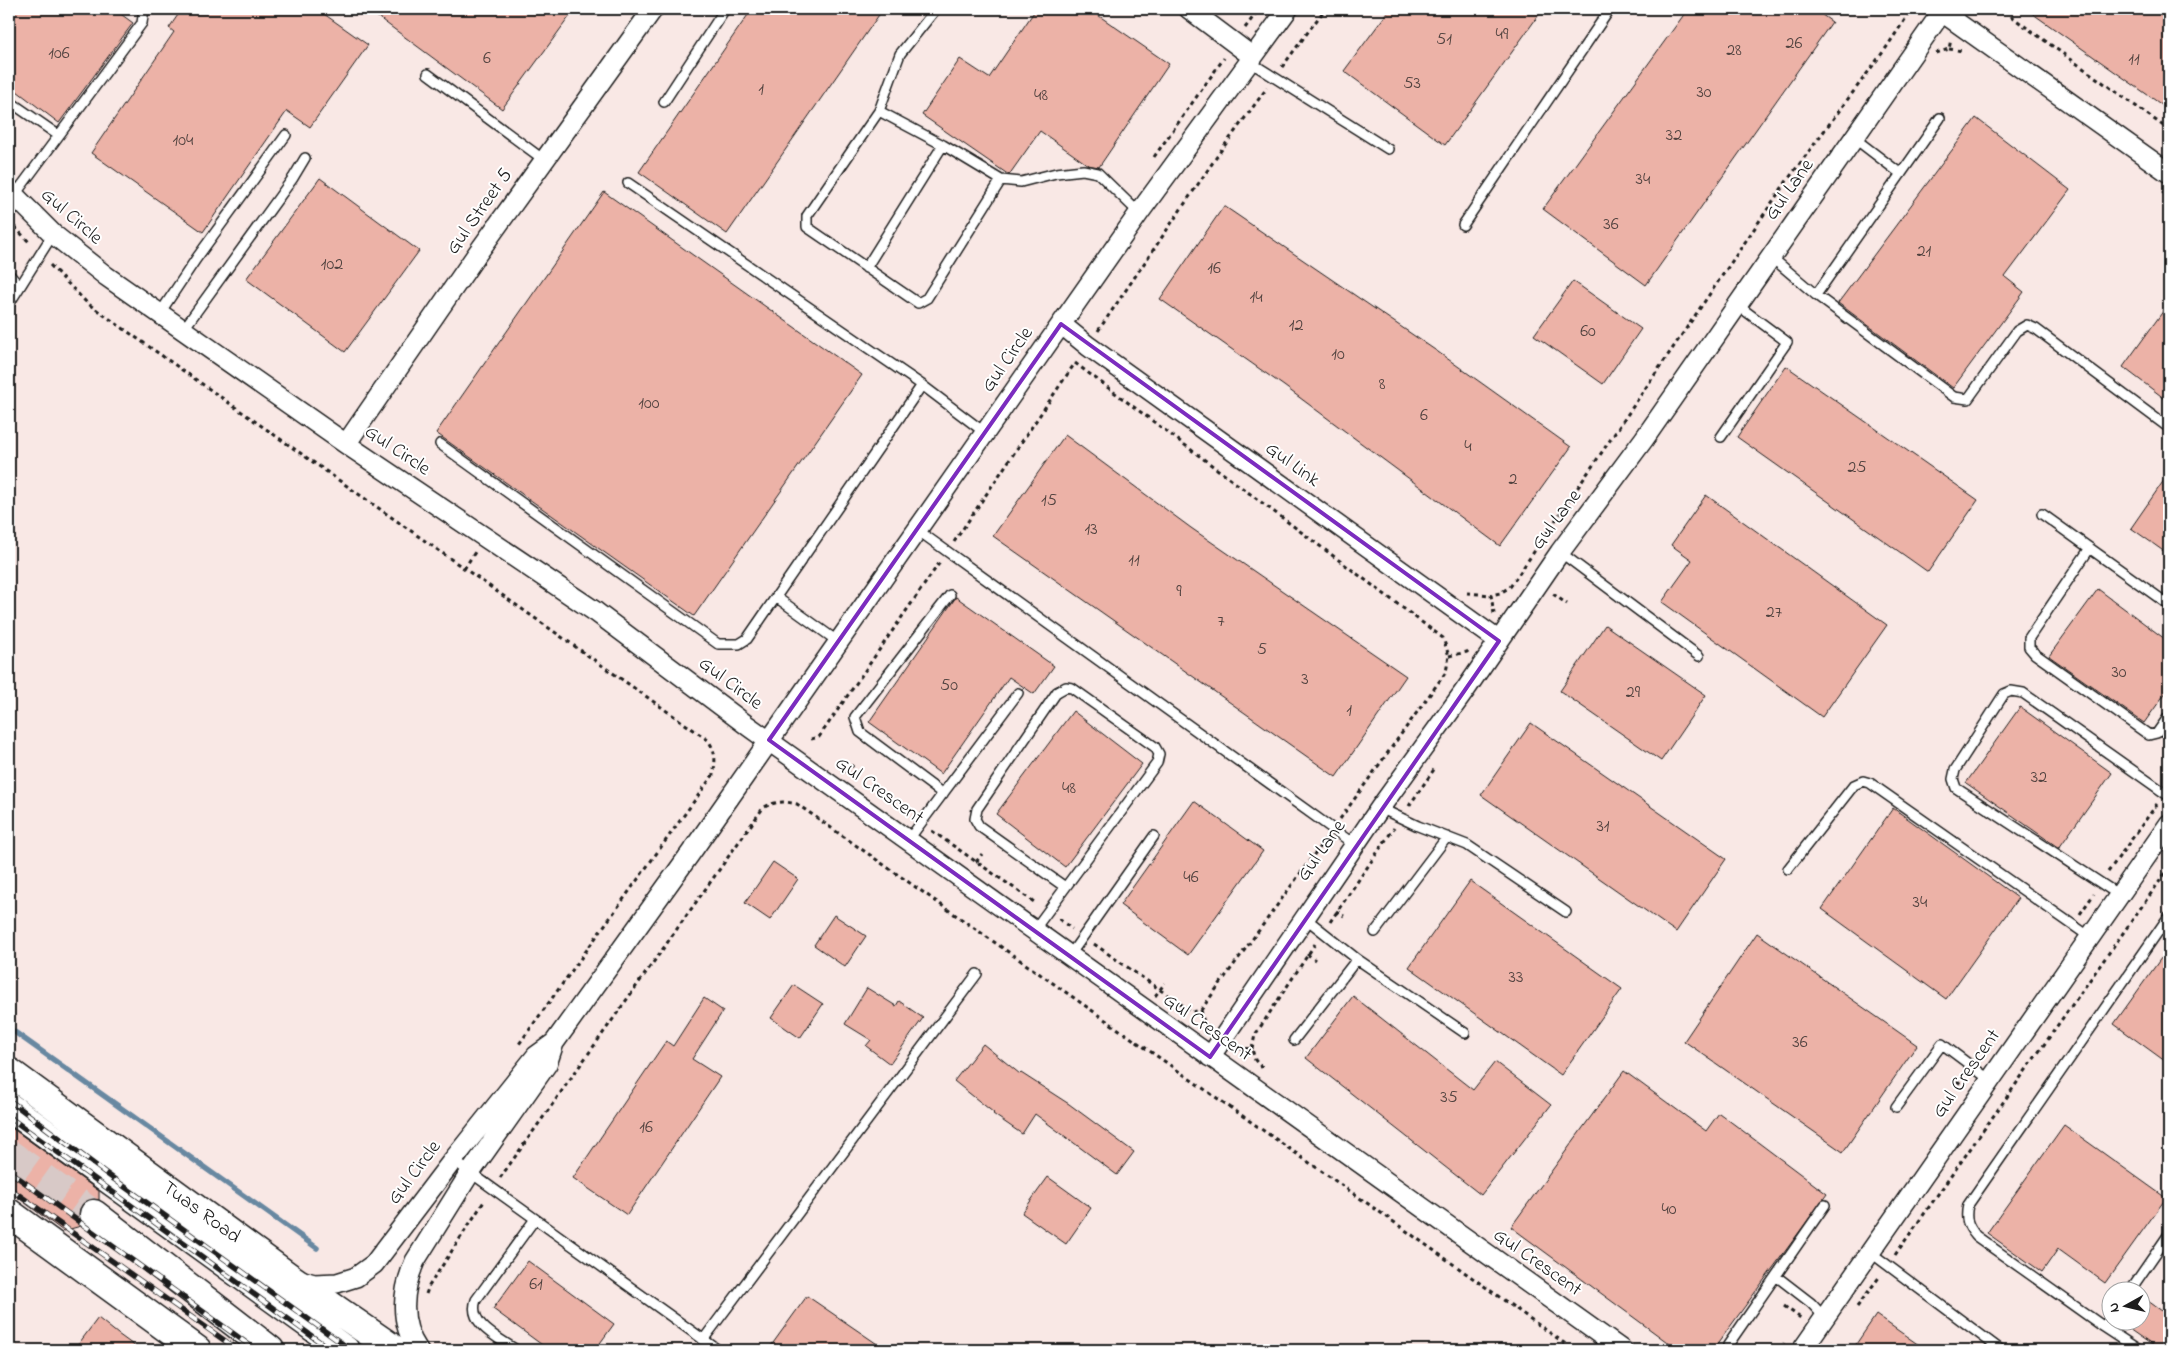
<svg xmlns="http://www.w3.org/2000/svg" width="2178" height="1359" viewBox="0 0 2178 1359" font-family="'Indie Flower',sans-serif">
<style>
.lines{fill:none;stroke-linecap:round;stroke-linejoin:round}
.stream{stroke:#6888a1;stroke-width:5.5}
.building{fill:#ecb2a7;stroke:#1c1c1c}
.primary-tunnel{stroke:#d8c9c7;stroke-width:28;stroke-dasharray:28 14;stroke-linecap:butt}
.service-casing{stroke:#1c1c1c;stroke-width:12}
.minor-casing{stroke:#1c1c1c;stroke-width:22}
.primary-casing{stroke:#1c1c1c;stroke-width:31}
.path{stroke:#1c1c1c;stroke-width:3;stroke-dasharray:4 4;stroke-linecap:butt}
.service{stroke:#fff;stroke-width:9}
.minor{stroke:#fff;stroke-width:19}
.primary{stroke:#fff;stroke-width:28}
.rail-casing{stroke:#1c1c1c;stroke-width:5.5}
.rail{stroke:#fff;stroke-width:4;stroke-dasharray:11;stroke-linecap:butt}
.marked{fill:none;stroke:#7b2cbf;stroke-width:4;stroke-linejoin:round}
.labels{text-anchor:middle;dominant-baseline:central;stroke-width:4;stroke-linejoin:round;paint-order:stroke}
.number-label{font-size:18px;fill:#50423f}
.street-label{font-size:20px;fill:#1c1c1c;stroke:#fff}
</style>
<rect width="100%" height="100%" fill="#f9e8e5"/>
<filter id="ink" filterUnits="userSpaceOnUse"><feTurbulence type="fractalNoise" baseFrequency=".02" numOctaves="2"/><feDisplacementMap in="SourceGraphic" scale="10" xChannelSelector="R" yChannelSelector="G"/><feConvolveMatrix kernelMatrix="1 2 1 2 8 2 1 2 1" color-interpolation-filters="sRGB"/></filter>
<g filter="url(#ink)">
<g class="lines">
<path class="stream" d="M9,1028l308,220"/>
</g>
<path class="building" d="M9,9h105l19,14 -74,100 -50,-38z
M182,9h135l51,36 -58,82 -23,-16 -84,121 -112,-79 83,-121 -5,-4z
M367,9h208l-73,100z
M752,9h131l-156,225 -88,-62z
M1036,9h53l80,55 -70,103 -11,-2 -48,-34 -31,44 -87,-60 38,-56 29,19z
M1390,9h153l-98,136 -101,-74z
M1688,9h126l18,13 -186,263 -103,-76z
M2026,9h143v101z
M1976,118l94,72 -65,87 19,15 -71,96 -115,-85z
M320,178l99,73 -74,101 -99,-73z
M604,192l258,183 -168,241 -258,-183z
M1224,206l214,146 133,95 -71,99 -216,-160 -124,-87z
M1573,281l68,48 -38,55 -69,-49z
M2169,303v99l-46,-35z
M1786,366l192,134 -50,72 -191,-135z
M1065,435l126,93 215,148 -70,101 -343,-241z
M2169,473v82l-38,-27z
M1706,495l181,130 -65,92 -160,-115 30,-42 -21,-15z
M2098,589l71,53v46l-25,35 -95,-67z
M956,597l98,69 -20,28 -25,-17 -68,97 -72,-52z
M1605,625l101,70 -45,66 -101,-70z
M2020,707l92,66 -53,75 -93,-65z
M1073,711l69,53 -77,103 -69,-53z
M1531,723l195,136 -50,73 -195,-137z
M1194,801l69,50 -75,104 -68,-50z
M1893,808l125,90 -72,101 -124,-90z
M773,862l25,17 -28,41 -25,-17z
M1470,881l152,108 -61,86 -152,-108z
M834,915l32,21 -21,31 -31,-22z
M1757,933l160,112 -74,107 -159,-111z
M2169,947v117l-55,-40z
M794,985l29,19 -23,34 -29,-20z
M867,988l29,18 3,-5 24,17 -33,46 -24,-18 5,-6 -26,-16z
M1353,996l120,94 22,-28 56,43 -70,90 -175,-137z
M704,998l19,13 -31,48 28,18 -93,138 -54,-37 93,-137 7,5z
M983,1044l37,30 1,-1 48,31 65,48 -17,23 -82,-61 -13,20 -29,-20 1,-1 -40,-32z
M1624,1071l82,60 13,-18 108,81 -114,156h-35l-167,-123z
M2064,1125l102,73 -61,85 -47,-34 -16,23 -55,-39z
M9,1126l90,65v9l-10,-1 -8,6 -2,7 4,12 -2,2 -18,5 -54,-40z
M1048,1177l43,31 -25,36 -44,-31z
M528,1261l86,63 -19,26h-46l-56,-41z
M807,1296l79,54h-118z
M2148,1301l21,15v34h-10l-30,-21 5,-7h6v-10z
M1876,1315l50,35h-74z
M98,1318l20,16 22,16h-66z"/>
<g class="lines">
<path class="primary-tunnel" d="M9,1153l85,61"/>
<g class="service-casing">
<path id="service" d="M936,9l-36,45 -21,57 -72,105v11l111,76 9,-5 74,-118
M1250,62l138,87
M428,74l116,86
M9,101l49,34
M664,102l61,-93
M879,111l64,34 58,35 20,2 35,-9 27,-3 15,3 41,40
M1854,138l47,36
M628,183l294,202 62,47
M14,196l128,-173 2,-14
M1463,225l147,-216
M1770,256l46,39 138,102 14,2 49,-68 10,-6 9,4 133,99
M866,268l77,-123
M9,274l10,12
M1816,295l124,-177
M9,304l44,-70
M160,313l36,-54 90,-124
M183,330l110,-152 12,-20
M1721,437l66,-95 -51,-38
M440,444l278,200h21l8,-5 175,-254
M2042,514l127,91
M916,529l439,316
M2090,548l-61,90v9l6,7 114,81 8,-2 12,-17
M1560,552l139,104
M776,597l61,44
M943,794l-83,-62 -5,-15 95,-122
M1380,808l38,18 49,19 99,67
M909,839l109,-146
M1788,869l66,-84 9,-4 7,2 220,154
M2119,895l-163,-107 -3,-9 2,-9 49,-76 7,-3 12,2 146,103
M1304,917l53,42 108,74
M1034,930l123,-167 2,-9 -4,-7 -83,-59 -6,-1 -9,5 -80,117 -2,10 4,7 86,61
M1375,932l72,-95
M1070,955l84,-119
M1294,1040l63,-81
M1896,1107l46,-63 48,36
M453,1160l265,190
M1870,1252l131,98
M1776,1276l35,27 14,15
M2129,1292l40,-58
M2110,1318l-6,9 -128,-91c-9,-11 -11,-18 -8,-31l201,-289
M2104,1327l35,23
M703,1340l274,-366
M1728,1345l97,-140
M516,1350c-17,-12 -49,-26 -40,-50l59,-81"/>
</g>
<g class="minor-casing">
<path id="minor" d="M1189,9l64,48
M1942,12l227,161
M9,190l44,44 53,42 240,168 250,168 152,114 874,624
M1061,324l27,22 411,295
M346,444l131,-190 176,-245
M1210,1057l170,-249 86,-119 94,-137 84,-113 300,-430
M300,1280l14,4 23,-1 19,-6 18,-13 79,-104 83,-104 18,-13 136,-189 449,-641 149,-204
M418,1350c-19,-28 -16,-59 -3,-89l55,-88 77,-109 7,-21
M1802,1350l367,-526"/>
</g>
<g class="primary-casing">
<path id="primary" d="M9,1072l280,205 106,73
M9,1107l336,243
M9,1213l188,137
M94,1214l176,136"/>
</g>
<path class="path" d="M2007,9l5,8 157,113
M1245,28l14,-19
M1949,49l14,2
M1936,53l13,-4 2,-10
M1282,67l43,-58
M1154,157l70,-99
M2162,192l7,4
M9,221l22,23
M50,265l37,38 621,437c8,12 8,21 5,35l-194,269
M1098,331l124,-182 45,-61
M1075,363l368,275 6,18 -3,16 -106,147
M954,542l121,-179
M464,569l11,-17
M1467,593l24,2
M1553,594l14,10
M1494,614l-3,-19 9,-2 10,-6 276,-405 100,-134 26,-39
M1449,656l18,-4 2,-2
M811,739l8,-2 121,-175
M846,773l7,-8
M1409,806l26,-38
M932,831l105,73
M976,862l6,-8
M2108,872l49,-68
M1336,911l8,5
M2080,914l14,-20
M1059,919l13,10
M1330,922l64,-94
M1094,944l98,68 9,-2 125,-172
M1307,954l8,6
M1155,996l10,-13
M1201,1010l3,13 5,4
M1238,1048l14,1 3,11 9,10
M1252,1049l3,-14 60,-91
M1957,1081l7,5
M500,1178l263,-370c12,-7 21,-7 34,-4l587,411 190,135
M1895,1255l274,-387
M426,1294l3,-8 56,-86
M1784,1306l18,13
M1857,1307l23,-31
M1640,1346l6,4
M1779,1350l5,-7"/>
<use href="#service" class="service"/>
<use href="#minor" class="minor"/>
<use href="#primary" class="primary"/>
<g class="rail-casing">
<path id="rail" d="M9,1100l98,74 244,176
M9,1117l322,233
M9,1171l247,179
M9,1188l229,162"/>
</g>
<use href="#rail" class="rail"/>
</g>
</g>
<path class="marked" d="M1061,324l438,317 -289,416 -441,-317z"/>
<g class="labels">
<g class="number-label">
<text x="1502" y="35">49</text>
<text x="1444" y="40">51</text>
<text x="1794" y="44">26</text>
<text x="1734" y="51">28</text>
<text x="59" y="54">106</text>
<text x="487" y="59">6</text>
<text x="2134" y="60">11</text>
<text x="1412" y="84">53</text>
<text x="761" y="90">1</text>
<text x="1704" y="93">30</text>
<text x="1041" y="96">48</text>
<text x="1674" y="136">32</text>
<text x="183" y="141">104</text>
<text x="1643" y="180">34</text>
<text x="1611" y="225">36</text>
<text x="1924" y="252">21</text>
<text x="332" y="265">102</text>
<text x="1214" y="269">16</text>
<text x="1256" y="298">14</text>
<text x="1296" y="326">12</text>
<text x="1588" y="332">60</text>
<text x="1338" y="355">10</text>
<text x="1382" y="385">8</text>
<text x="649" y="404">100</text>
<text x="1424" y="416">6</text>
<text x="1468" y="447">4</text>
<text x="1857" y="468">25</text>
<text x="1513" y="480">2</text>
<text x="1049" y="501">15</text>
<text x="1091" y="530">13</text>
<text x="1134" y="561">11</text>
<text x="1179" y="592">9</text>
<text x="1774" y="613">27</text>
<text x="1221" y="622">7</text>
<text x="1262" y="650">5</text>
<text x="2119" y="673">30</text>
<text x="1305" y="680">3</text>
<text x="949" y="686">50</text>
<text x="1633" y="693">29</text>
<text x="1349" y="711">1</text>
<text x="2039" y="778">32</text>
<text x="1069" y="789">48</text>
<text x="1603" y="827">31</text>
<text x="1191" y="878">46</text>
<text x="1920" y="903">34</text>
<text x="1516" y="978">33</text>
<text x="1800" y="1043">36</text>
<text x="1449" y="1098">35</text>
<text x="646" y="1128">16</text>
<text x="1669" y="1210">40</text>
<text x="536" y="1285">61</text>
</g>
<g class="street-label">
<text transform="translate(1790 190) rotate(-55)">Gul Lane</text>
<text transform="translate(480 212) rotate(-55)">Gul Street 5</text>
<text transform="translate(71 217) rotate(41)">Gul Circle</text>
<text transform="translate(1008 360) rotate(-55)">Gul Circle</text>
<text transform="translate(397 451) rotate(34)">Gul Circle</text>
<text transform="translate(1292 465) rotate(36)">Gul Link</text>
<text transform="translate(1557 520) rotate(-53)">Gul Lane</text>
<text transform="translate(730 684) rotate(37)">Gul Circle</text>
<text transform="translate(879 791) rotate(35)">Gul Crescent</text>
<text transform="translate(1322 851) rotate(-55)">Gul Lane</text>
<text transform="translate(1207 1028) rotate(35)">Gul Crescent</text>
<text transform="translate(1967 1074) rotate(-55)">Gul Crescent</text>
<text transform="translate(415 1173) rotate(-53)">Gul Circle</text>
<text transform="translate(201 1213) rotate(36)">Tuas Road</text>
<text transform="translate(1537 1263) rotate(35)">Gul Crescent</text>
</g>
</g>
<rect width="2178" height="1359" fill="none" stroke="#fff" stroke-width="30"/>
<rect x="15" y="15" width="2148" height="1329" fill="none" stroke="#1c1c1c" stroke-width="2" filter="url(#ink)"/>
<g transform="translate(2126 1306) rotate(262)"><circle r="24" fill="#ffffff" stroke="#a4a4a4"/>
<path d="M0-4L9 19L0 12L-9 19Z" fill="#1c1c1c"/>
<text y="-8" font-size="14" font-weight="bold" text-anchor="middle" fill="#1c1c1c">N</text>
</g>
</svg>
